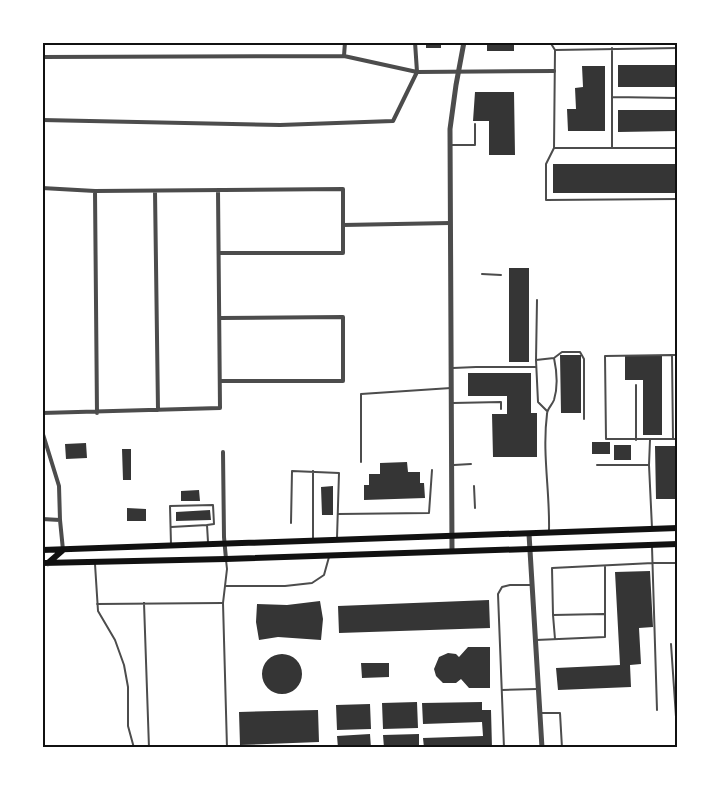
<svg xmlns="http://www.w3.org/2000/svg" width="720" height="790" viewBox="0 0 720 790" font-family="'PT Sans',sans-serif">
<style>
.building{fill:#353535}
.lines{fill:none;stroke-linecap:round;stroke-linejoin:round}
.service{stroke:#4c4c4c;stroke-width:2}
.minor{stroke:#4c4c4c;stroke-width:4}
.tertiary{stroke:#4c4c4c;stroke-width:5}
.primary{stroke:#111;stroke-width:6}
.neatline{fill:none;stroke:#111;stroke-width:2}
</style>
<rect width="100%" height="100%" fill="#fff"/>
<path class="building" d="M426,42h15v6h-15z
M487,42h27v9h-27z
M618,65h60v22h-60z
M582,66h23v65h-37l-1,-22h9l-1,-21 8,-1z
M475,92h39l1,63h-26v-34h-16z
M618,110h60v21l-60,1z
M553,164h125v29h-125z
M509,268h20v94h-20z
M560,355h21v58h-20z
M625,356h37v79h-19v-55h-18z
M468,373h63v40h6v44h-44l-1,-43h15v-18h-39z
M592,442h18v12h-18z
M86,443l1,15 -21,1 -1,-15z
M614,445h17v15h-17z
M655,446h23v53h-22z
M122,449h9v31h-8z
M407,462l1,10h12v11h4l1,15 -61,2v-15h5v-11h11v-11z
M333,486v29h-11l-1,-28z
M199,490l1,11h-19v-10z
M127,508l19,1v12h-19z
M210,510l1,10 -35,1v-9z
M650,571l3,56 -14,1 2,36 -11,1 1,22 -73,3 -2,-22 64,-3 -5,-93z
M489,600l1,28 -151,5 -1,-27z
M320,601l3,18 -2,21 -43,-3 -19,3 -3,-18 1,-18 30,1z
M468,647h22v41h-21l-8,-9 -5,4h-13l-7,-7 -2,-7 5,-12 9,-4 8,1 3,3z
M262 674a20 20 0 1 1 40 0a20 20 0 1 1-40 0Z
M361,663h28v14l-27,1z
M417,702l1,26 -35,1 -1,-26z
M482,702v8h9l1,38h-68l-1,-10 60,-2 -1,-14 -59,2 -1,-21z
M370,704l1,25 -34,1 -1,-25z
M318,710l1,32 -79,3 -1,-33z
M370,734l1,14h-33l-1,-12z
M419,734v14h-35l-1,-13z"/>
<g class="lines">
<path class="service" d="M550,42l5,8 -1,98 -8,16v36l132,-1
M612,48v100
M555,50l123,-2
M612,97l66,1
M452,145h23v-21
M554,148h124
M482,274l19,1
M672,355h6
M554,358l8,-6h18l4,7v60
M536,360l1,-60
M453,368l23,-1h60
M453,403l48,-1v7
M547,411l-9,-9 -2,-42 18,-2c3,14 4,29 0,42 -2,5 -7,9 -7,14 -5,39 3,78 2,116
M673,439h-67l-1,-83 67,-1 1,84h5
M636,440v-55
M361,462v-68l90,-6
M454,465l17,-1
M597,465h52l1,-25
M649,465l3,63
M474,486l1,22
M338,514l91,-1 3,-43
M291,523l1,-52 47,2 -2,65
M171,527l36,-2
M313,539v-68
M171,544l-1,-38 43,-1 1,19 -7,1 1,17
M652,547l5,163
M226,560l1,9 -4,34 4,145
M95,564l3,47 17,29 9,25 4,22v39l6,22
M225,586h60l27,-3 12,-8 5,-18
M144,603l5,145
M97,604l125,-1
M553,615l-1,-47 101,-5h25
M555,639l-2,-24 51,-1
M536,640l69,-3v-71
M671,644l5,73h2
M502,690l35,-1
M542,713h18l2,35
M504,748l-6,-154 4,-7 8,-2h22"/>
<path class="minor" d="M344,56l1,-14
M42,57l302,-1 73,16 137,-1
M42,120l238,5 113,-4 24,-49 -2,-30
M42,188l53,3 248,-2v64h-124
M95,191l2,222
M155,191l3,219
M343,225l107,-2
M220,318l123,-1v64h-122
M42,413l178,-5 -2,-218
M42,431l17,55 1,34 3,30
M223,452l1,85 2,22
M42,519l18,1"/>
<path class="tertiary" d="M529,534l13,214
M452,551l-2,-422 6,-44 8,-43"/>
<path class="primary" d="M42,550l636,-22
M42,563l184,-4 452,-15
M48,563l15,-13"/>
</g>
<rect width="720" height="790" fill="none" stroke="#ffffff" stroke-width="88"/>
<rect x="44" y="44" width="632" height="702" class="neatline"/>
</svg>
